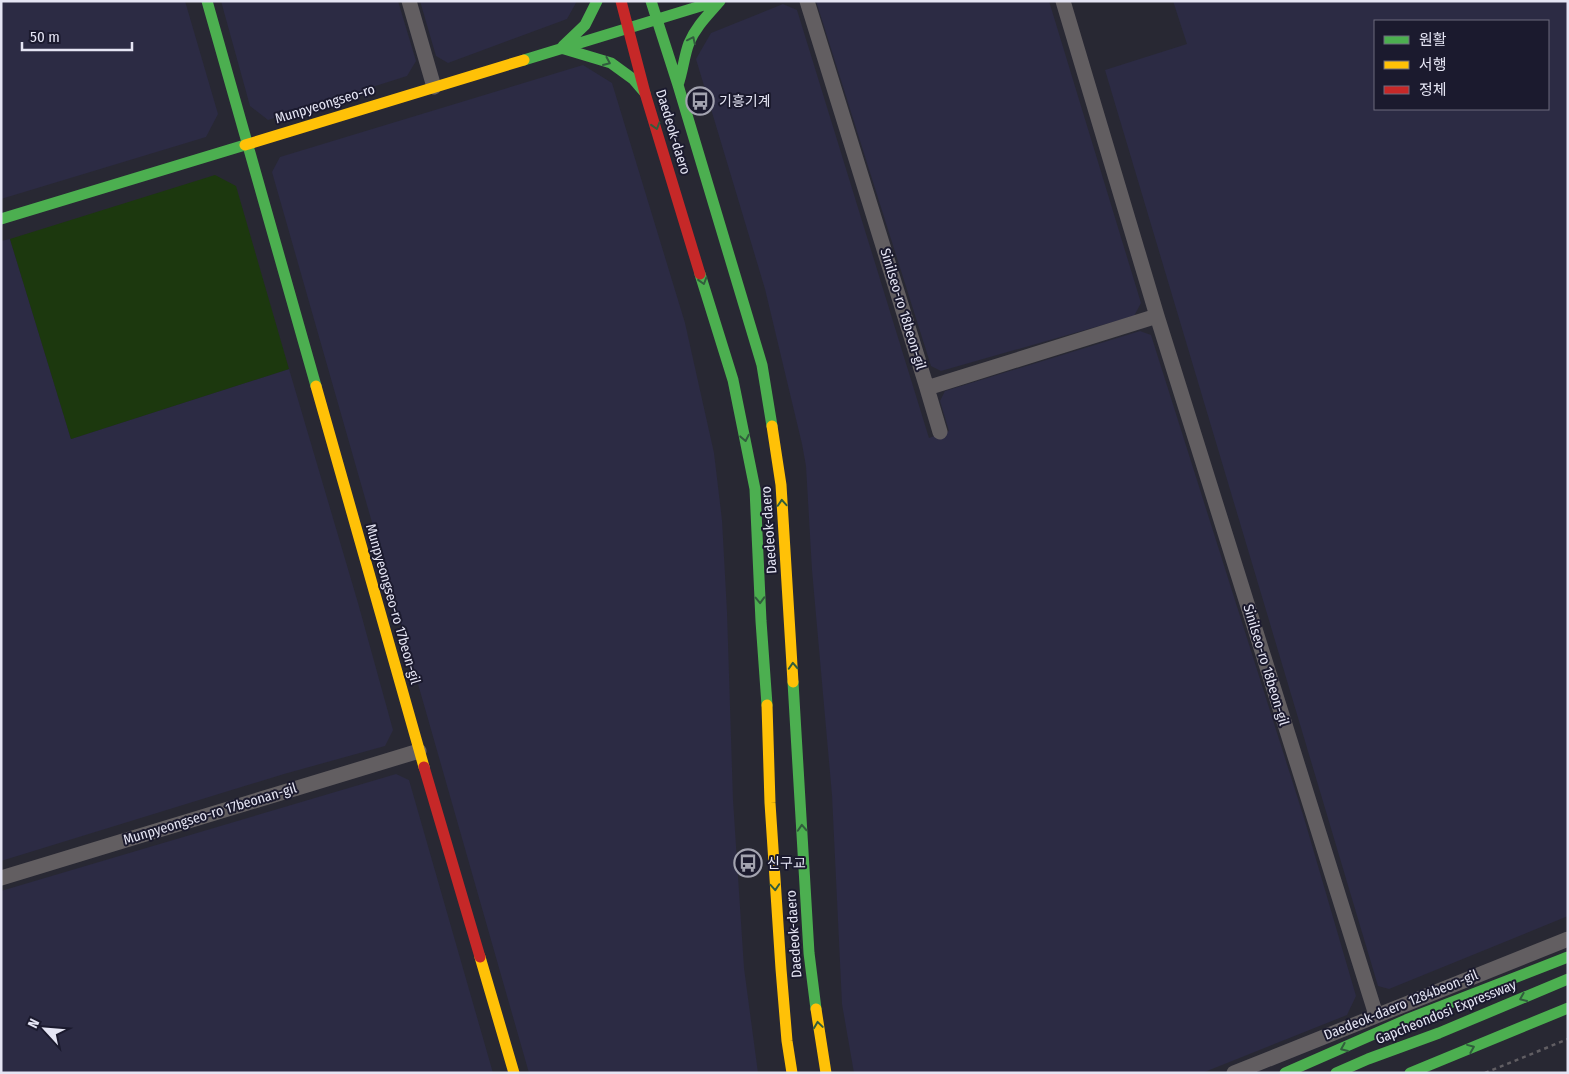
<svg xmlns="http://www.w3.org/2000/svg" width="1569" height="1074" viewBox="0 0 1569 1074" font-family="'Fira Sans Condensed','Noto Sans KR',sans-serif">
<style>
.built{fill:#2c2b44;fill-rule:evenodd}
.green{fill:#1c380e}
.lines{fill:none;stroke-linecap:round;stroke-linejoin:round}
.path{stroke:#615e63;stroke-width:2.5;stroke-dasharray:4 4;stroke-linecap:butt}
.street{stroke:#625e61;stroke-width:15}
.fast{stroke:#4caf50;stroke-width:11}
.slow{stroke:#ffc107;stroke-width:11}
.jam{stroke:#c62828;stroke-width:11}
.oneway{stroke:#315d3d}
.labels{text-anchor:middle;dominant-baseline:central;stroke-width:4;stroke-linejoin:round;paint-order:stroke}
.poi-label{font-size:14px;fill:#e5e5f4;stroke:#1b1a2e;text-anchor:start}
.street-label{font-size:14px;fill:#e5e5f4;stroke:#1b1a2e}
</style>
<rect width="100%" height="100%" fill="#282833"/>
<path class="built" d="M1,1h184l33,113 -12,23 -205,62z
M221,1h177l18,60 -9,15 -139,44 -18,-14z
M420,1h157l-10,18 -119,44 -12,-7z
M816,1h233l92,302 -7,13 -193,55 -10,-5z
M1173,1h395v915l-179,73 -11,-3 -273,-916 82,-26zM1375,21h173v88h-173z
M783,4l14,6 132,428 20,-7 -9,-30 5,-10 195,-60 11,4 153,483 52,178 -9,19 -145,58h-348l-12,-69 -10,-209 -20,-225 -6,-104 -4,-22 -37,-155 -69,-230 15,-26z
M583,65l29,18 73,240 29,130 8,67 5,92 6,188 11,168 14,105h-229l-257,-901 8,-15z
M10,239l61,200 218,-70 69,234 35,127 -8,16 -101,28 -283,87v-620z
M396,774l13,6 84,293h-492v-182z"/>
<path class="green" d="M215,175l21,11 53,183 -218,70 -61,-200z"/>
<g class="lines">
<path class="path" d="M1485,1073l83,-34"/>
<path class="street" d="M409,1l25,86
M807,1l120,387 230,-72
M1063,1l94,315 219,699
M927,388l13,44
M1,878l418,-127
M1234,1073l334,-134"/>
<path class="fast" d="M207,1l109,385
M651,1l27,84 84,280 10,61
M563,46l22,-21 12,-24
M561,48l50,15 22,16 12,14
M524,60l193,-59
M678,85c5,-14 6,-29 11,-42 7,-17 20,-29 31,-42
M1,219l244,-74
M700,274l33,106 22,109 6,132 6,84
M793,682l16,271 7,56
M1285,1073l121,-53 162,-63
M1336,1073l32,-14 71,-26 129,-54
M1410,1073l158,-65"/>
<path class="slow" d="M245,145l279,-85
M316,386l108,381
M772,426l9,59 12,197
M767,705l3,98 11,166 6,72 5,32
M480,957l34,116
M816,1009l10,64"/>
<path class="jam" d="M621,1l24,92 55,181
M424,767l56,190"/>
</g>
<defs><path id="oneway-chevron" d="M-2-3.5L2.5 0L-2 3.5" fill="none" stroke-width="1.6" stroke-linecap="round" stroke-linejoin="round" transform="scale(1.25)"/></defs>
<g class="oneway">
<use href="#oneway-chevron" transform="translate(692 40) rotate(-64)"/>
<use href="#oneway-chevron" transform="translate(607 62) rotate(24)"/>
<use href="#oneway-chevron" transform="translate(656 126) rotate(73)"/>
<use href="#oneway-chevron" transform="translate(703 281) rotate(73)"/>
<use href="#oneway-chevron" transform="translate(745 438) rotate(79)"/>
<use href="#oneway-chevron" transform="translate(782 503) rotate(-94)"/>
<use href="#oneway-chevron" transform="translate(760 600) rotate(88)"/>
<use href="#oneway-chevron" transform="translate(793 666) rotate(-93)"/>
<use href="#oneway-chevron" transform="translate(802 828) rotate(-93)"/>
<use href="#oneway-chevron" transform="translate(775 887) rotate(86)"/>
<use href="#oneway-chevron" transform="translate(1523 998) rotate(157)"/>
<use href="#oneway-chevron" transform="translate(818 1025) rotate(-98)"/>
<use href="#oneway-chevron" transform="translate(1344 1048) rotate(157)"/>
<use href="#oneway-chevron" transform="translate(1471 1048) rotate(-22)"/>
</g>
<defs>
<g id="bus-ring" transform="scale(1.4375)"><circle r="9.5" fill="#1b1a2e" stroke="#a3a3b0" stroke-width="1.5"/><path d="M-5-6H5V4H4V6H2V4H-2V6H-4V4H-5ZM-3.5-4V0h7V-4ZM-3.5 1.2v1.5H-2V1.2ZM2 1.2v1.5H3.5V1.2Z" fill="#a3a3b0"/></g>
</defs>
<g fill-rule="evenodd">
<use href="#bus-ring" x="700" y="101"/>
<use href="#bus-ring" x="748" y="863"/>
</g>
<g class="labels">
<g class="poi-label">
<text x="719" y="101">기흥기계</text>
<text x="767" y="863">신구교</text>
</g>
<g class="street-label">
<text transform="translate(325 104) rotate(-17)">Munpyeongseo-ro</text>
<text transform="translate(673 132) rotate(73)">Daedeok-daero</text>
<text transform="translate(903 309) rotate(73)">Sinilseo-ro 18beon-gil</text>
<text transform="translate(769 530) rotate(-94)">Daedeok-daero</text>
<text transform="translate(393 604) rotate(74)">Munpyeongseo-ro 17beon-gil</text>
<text transform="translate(1266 665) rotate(73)">Sinilseo-ro 18beon-gil</text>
<text transform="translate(210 814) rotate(-17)">Munpyeongseo-ro 17beonan-gil</text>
<text transform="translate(794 934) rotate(-94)">Daedeok-daero</text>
<text transform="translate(1401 1005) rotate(-22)">Daedeok-daero 1284beon-gil</text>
<text transform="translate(1446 1012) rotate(-22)">Gapcheondosi Expressway</text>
</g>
</g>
<rect width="1569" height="1074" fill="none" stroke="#e5e5f4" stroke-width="5"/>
<rect x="1374" y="20" width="175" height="90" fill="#1b1a2e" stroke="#6c6b7d"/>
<rect x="1384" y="36" width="25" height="8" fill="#4caf50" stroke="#6c6b7d"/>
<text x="1419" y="45" font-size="15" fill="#e5e5f4">원활</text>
<rect x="1384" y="61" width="25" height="8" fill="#ffc107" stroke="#6c6b7d"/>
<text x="1419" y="70" font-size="15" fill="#e5e5f4">서행</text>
<rect x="1384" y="86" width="25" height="8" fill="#c62828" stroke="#6c6b7d"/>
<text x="1419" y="95" font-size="15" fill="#e5e5f4">정체</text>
<g transform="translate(45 1029) rotate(296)" stroke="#1b1a2e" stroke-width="4" paint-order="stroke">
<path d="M0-4L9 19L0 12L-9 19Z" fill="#e5e5f4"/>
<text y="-8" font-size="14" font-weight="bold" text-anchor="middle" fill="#e5e5f4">N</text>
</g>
<path d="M22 42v8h110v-8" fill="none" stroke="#e5e5f4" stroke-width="2.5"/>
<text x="30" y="42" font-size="15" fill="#e5e5f4" stroke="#1b1a2e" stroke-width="4" paint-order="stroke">50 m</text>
</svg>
